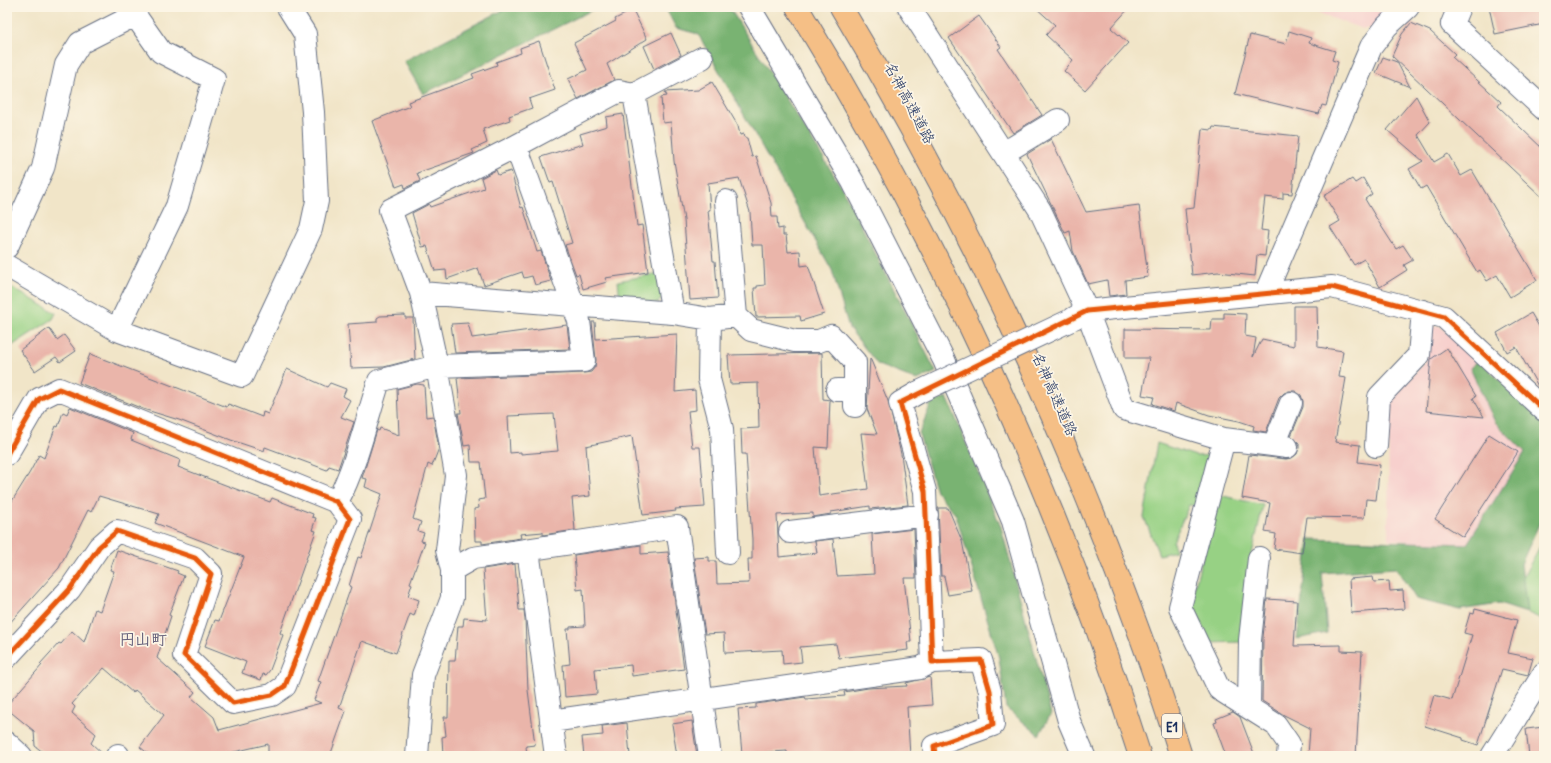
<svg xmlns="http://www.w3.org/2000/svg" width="1551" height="763" viewBox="0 0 1551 763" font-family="'Patrick Hand','Klee One',sans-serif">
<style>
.built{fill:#f7d0cd}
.green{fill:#97d184;stroke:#598071}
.forest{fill:#79b372;stroke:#4a7168}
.building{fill:#eab5aa;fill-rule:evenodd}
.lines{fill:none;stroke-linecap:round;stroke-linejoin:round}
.minor-casing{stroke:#666f83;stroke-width:24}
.tertiary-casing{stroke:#666f83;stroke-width:24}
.motorway-casing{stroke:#666f83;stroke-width:24}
.minor{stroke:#fff;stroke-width:22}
.tertiary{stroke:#fff;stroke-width:22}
.motorway{stroke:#f5bf86;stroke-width:22}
.minor-bridge-casing{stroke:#666f83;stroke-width:24;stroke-linecap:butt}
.minor-bridge{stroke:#fff;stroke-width:22}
.cycleway-casing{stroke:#fcf5e5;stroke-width:8}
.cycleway{stroke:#e8590c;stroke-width:5}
.labels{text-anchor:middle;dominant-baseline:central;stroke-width:3.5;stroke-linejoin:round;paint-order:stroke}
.shield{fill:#fcf5e5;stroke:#5e6a86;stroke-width:1}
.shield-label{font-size:14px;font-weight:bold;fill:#1b2f5e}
.street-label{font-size:15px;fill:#1b2f5e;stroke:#fcf5e5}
.neighbourhood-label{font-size:16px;font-weight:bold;fill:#635e79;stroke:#fcf5e5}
</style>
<rect width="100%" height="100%" fill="#fcf5e5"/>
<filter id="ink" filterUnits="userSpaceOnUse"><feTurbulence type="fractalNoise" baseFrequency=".025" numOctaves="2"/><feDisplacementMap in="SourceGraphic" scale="8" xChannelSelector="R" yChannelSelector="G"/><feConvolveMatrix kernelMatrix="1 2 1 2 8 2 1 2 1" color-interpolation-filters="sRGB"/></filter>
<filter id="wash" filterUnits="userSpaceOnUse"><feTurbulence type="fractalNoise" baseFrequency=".012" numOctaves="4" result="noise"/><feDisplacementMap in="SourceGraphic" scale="16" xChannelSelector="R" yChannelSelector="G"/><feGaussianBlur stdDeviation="0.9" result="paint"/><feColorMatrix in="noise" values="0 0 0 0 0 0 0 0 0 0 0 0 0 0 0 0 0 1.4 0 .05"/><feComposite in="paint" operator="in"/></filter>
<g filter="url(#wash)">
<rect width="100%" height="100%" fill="#f1e5c8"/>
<path class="built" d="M1300,7h95l-21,21 -11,1z
M1431,326h9l103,102 -76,120 -79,-9 1,-135 36,-43z"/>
<path class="green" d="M660,273l4,22 -6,8 -38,-2 -2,-20z
M7,285l49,28 -3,6 -46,30z
M1157,443l39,13 15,-1 -13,51 -9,-1 -16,37 3,9 -17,4 -15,-38z
M1219,495l44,10 -15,67 -5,70 -34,1 -18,-43z
M1544,539v81l-36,-16z"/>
<path class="forest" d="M509,7h89l-175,87 -19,-33z
M665,7h64l113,181 94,184 -19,8 -39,-15 -29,-37 -17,-58 -134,-236 -22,-6z
M1479,360l65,63v90l-23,51 6,49 -28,-9 -39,6 -44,-11 -20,-31 -74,5 5,60 -30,6 12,-100 158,5 58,-92 -30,-30 -25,-54z
M947,397l54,130 50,187 -12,21 -33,-27 -7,-50 -43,-143 -20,-24 -17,-57 12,-31z"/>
<g id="blocks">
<path class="building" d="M1035,7h95l-19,21 17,15 -43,47 -21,-19 9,-11 -27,-25 9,-10z
M1489,7h55v17l-49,10z
M633,10l14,29 -40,25 7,16 -36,19 -10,-20 19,-9 -13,-27 42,-22 -1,-2z
M979,16l22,31 -3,2 44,66 -29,18 -64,-95z
M1411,23l19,8 25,23 -3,3 49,45 -3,4 46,44v49l-152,-143 10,-22z
M1289,31l22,7 -2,5 26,8 -3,9 6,2 -12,44 -4,-1 -3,9 -84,-20 15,-59 36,9z
M671,33l10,22 -27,14 -10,-23z
M539,41l16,49 -26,9 3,9 -23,8 1,4 -27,9 4,14 -15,7 2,3 -57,20 3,8 -15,7 -1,-4 -8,3 -24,-66 38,-15 -2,-4 66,-24 -2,-4 25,-9 -1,-3 25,-9 -1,-5z
M1383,57l14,5 13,25 -34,-14z
M712,82l26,44 2,9 4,-1 1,4h2l5,19 4,-1 15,47 1,14h5l1,12 5,-1v7h3l2,17 12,-1 1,15 7,-1 16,49 -23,7 -1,-5 -44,1 -2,-29h3v-2l8,-1 -2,-40h-11l-2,-33 -11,-34 -31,5 2,27h-2l5,51h2l3,37 -28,2 -6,-80 -10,-59 -3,-39 -8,1 -2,-26 6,-1 -2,-4 33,-2z
M1416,96l14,26 -12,13 16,27 14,-8 13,22 11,-6 65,110 -27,17 -13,-22 -10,6 -7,-11 -3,2 -51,-86 -5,3 -12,-20 14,-8 -36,-31z
M623,114l14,112 5,-1 6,47 -43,6 2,4 -24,7 -4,-15 -3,1 -11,-30 7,-2 -19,-61 -3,1 -9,-26 42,-13 -3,-10 27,-8 -1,-9z
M1213,127l85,9 -6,58 -9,-1v6l-18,-2 -4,33 7,1 -3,25 -8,-1 -2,21 -37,-4 -26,3 -7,-66 9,-1 8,-79 10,1z
M1051,139l35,73 53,-7 9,72 -23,3 1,14 -17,2 -2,-16 -19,4 -15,-33 -3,-20 -5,2 -38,-79z
M496,170l2,5 13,-4 10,37 2,-1 14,45 4,-1 10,30 -16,4 -3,-9 -8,2 -2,-6 -38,13 -6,-17 -31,11 -1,-9 -11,1 -8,-25 -5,1 -10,-34 17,-9 1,3 54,-19 -3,-10z
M1363,178l9,16 -7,5 13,22 18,28 7,-4 10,15 -9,5 3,5 -27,17 -16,-28 -10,6 -24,-38 10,-6 -16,-25 28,-17 3,4z
M1294,306h23l1,41 25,4 -4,26 7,1 -11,64 25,3 -2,17 22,3 -4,35 -10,-1 -2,19 -57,-1 -5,36 -28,-4 2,-15 -11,-2 5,-29 -28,-5 7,-43 37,4 6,-1 5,-4 2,-6v-5l-8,-7 12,-29v-6l-2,-6 -6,-4h-6l-5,2 -5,5 -13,34 -13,-2 1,-4 -15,-5 -30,-6 -33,-12 -2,8 -22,-7 2,-7 -12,-2 7,-37h-24v-29l86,1 1,-11h12v-6l22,1 -1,22 11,2 -3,19 9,-18 32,7z
M1531,313l13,22v58l-5,-5 -23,-41 -9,5 -10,-19z
M405,315v3h8l2,41 -31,8 -33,1 -3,-44 29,-2v-4l3,-2z
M592,322h3l1,17 81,-5 -2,58 20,-2 1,20 -8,1 4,36h8l5,60 -30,2 1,2 -33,4 -11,-79 -46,10 4,50 -18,2 3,32 -32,5v-3l-23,2 1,4 -39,6v-3h-7l-1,-32 5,-1 -1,-8 7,-1 -4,-37h-10l-1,-17 -6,1 -6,-33h3l-4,-35 127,-5 7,-1 4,-5 1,-7zM554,414l4,37 -37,3v-2l-11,1 -2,-37z
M468,323l4,15 95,-13 3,24 -115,4 -4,-29z
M49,328l8,12 7,-5 12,16 -16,11 -4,-5 -21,14 -15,-21z
M1447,348l29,48 -3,2 11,19 -58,-6 5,-52z
M822,353l1,46 7,1 -2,48 -13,-1 4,49 49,-7 -7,-56 16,1 -10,-25 3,-51 18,43 13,53 7,51 -38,4v-3l-39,6v2l-18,3v-4l-36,2 2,42 38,-4 -2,-12 18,-2 4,37 37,-2 -2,-40 42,-5 2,49h-12l7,64h-4l1,8 -69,8 -3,-14 -36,3 2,15 -19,2 -1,-14 -57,3 -1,-20 -19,1 -11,-76 15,-1v4h7l1,23 32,-1 -1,-24h4v-20l-6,-85h-4l-1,-25 18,-1 -1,-45 -28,1 -2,-29z
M90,354l137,53 1,-3 34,13 1,-5 5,2 19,-45 40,18 3,-4 16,6 -3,7 7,4 -9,17 13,5 -16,47 -9,-3 -2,4 -62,-23 -1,4 -33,-11 -52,-20 -36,-11 -64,-26z
M417,384l7,1 2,32 7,-1 6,32 -7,18 -4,-2 -15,55 8,3 -3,9 6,2 -3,8 4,1 -15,41 2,1 -4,12 11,4 -5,16 -4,-2 -14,39 -34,-12 -23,67 7,3 -16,45h-62v-12l-51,12h-66l-11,-9 24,-32 -29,-25 -2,3 -29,-25 -32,36 3,3 -3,6 24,21 -5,9 14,13h-57l-13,-10 -1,-15 -27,-22v-4l35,-40 -2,-1 19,-21 2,1 11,-13 12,11 11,-33 5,2 14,-40 -4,-1 7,-20 61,21 -1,2 7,3 -15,39 2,1 -14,42 38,34 -4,5 23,20 5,13 102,-27 -7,-3 7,-18 -3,-1 33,-94 -2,-1 9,-29 3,1 21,-64 -17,-7 2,-8 -5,-1 15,-48 2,1 1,-3 19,7 -2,-46z
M70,407l63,26 -2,7 49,20 -2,7 92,35 2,-4 41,16 -1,3 4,1 -4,12 4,1 -36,102 3,2 -13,35 -4,5 -3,-1 -2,6 -19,-7 4,-11 -41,-16 10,-26 4,1 25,-64 -89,-34 4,-9 -60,-18 -8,16 -3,-2 -29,58 -52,58v-117l23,-37 9,-17 5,3 12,-32 2,1 5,-15 4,2z
M1489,434l29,18 -55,85 -28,-18z
M938,508h10l14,33 10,50 -24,4 -4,-19h-3z
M641,545v9l27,-2 16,117 -52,7 -1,-11 -36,4 2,25 -32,3 -2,-32 7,-1 -3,-35h3v-2l15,-1 -2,-37 -6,1 -3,-35z
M515,564l4,46h5l1,9 3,71 7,55 -9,1 1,10h-84l-1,-19 4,-1 -2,-19h4l1,-56h6l3,-35h5l1,-8 23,2 -4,-51z
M1373,577l1,5 15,-1 1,10 13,-1 1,19 -53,4 -2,-34z
M1267,599l30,2 -3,45 47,-1v6l21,1 -6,104h-48l2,-28 -26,-13 -22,-14 1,-64z
M1475,609l42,11 -9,33 25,5 -5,17 -26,-6 -24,76 -15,-5v-2l-38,-12 9,-31 18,5 20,-65 -8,-2 6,-20 4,1z
M930,677l2,28 -25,2 3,49h-123v-5l-45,3 -4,-45 18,-1v-4l49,-7 1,2 39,-3 -1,-4 24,-4 39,-2 -1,-3z
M1233,712l7,5 15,39h-29l-12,-33 3,-1 -1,-3z
M692,721l5,35h-20l-5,-32z
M627,723l3,33h-46l-2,-19 21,-2 -1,-9z
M1544,727v29h-15l-3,-27z"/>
</g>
</g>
<g filter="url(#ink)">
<use href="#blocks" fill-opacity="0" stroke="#666f83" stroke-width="1"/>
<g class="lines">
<g class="minor-casing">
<path id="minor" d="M909,7l131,203 47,101 37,98 100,30 -44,168 39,82 57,36 13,19 -1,12
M1459,7l-7,17 92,85
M634,94l68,-36
M1004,153l54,-33
M726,201l10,115
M7,247l36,-79 23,-103 14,-22 55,-28 26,37 53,27 -37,127 -60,124
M7,266l110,64 125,46 69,-147 6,-28 -4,-89 -8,-78 -17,-27
M1266,292l105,-245 16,-21 21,-19
M421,293l252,20 37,6 26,-3 15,14 44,11h24l12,-5 24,26v44
M1074,318l13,-7 37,-4 208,-20 112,30 100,93
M710,319l-1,60 13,50 6,124
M837,390h18
M919,392l-19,11 25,88 7,171 49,-2 9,31 3,34 -59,21 1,10
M1224,439l63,8
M1274,445l17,-42
M1376,446l3,-49 40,-42 4,-44
M7,454l32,-55 20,-10 278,113 13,17 -65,167 -13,9 -39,8 -49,-48 27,-81 -16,-16 -78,-27 -18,16 -29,42 -63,68
M337,502c20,-38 29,-81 42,-121l58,-15 147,-5 -5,-40 -63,-175
M790,532l137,-17
M528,550l28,206
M452,570l-5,-20 9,-75 -19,-109 -16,-73 -31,-83 126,-64 103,-55 15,3 39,219
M1249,707l1,-67 9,-82
M551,721l369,-53 12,-6
M7,743l14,13
M117,756l1,-1
M417,756l6,-81 29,-77v-28l21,-12 204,-31 33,229
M1492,756l52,-83"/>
</g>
<g class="tertiary-casing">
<path id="tertiary" d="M749,7l104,175 91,178 69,161 56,200 15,35"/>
</g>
<g class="motorway-casing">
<path id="motorway" d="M797,7c142,232 261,489 343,749
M841,7c93,154 173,315 242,481 36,88 70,177 98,268"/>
</g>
<use href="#minor" class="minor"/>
<use href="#tertiary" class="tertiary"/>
<use href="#motorway" class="motorway"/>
<g class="minor-bridge-casing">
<path id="minor-bridge" d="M919,392l150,-71"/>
</g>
<use href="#minor-bridge" class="minor-bridge"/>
<g class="cycleway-casing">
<path id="cycleway" d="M7,454l32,-55 20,-10 278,113 13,17 -65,167 -13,9 -39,8 -49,-48 27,-81 -16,-16 -78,-27 -18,16 -29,42 -63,68
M935,756l-1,-10 59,-21 -3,-34 -9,-31 -49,2 -7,-171 -25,-88 187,-92 245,-24 112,30 100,93"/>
</g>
<use href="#cycleway" class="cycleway"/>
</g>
</g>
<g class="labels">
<rect class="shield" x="1162" y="714" width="20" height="24" rx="3"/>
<g class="shield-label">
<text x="1172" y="726">E1</text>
</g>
<g class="street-label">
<text transform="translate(910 103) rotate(62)">名神高速道路</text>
<text transform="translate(1055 394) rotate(66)">名神高速道路</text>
</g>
<g class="neighbourhood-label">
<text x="143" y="639">円山町</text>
</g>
</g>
<rect width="1551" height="763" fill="none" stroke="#fcf5e5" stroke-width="24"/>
</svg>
